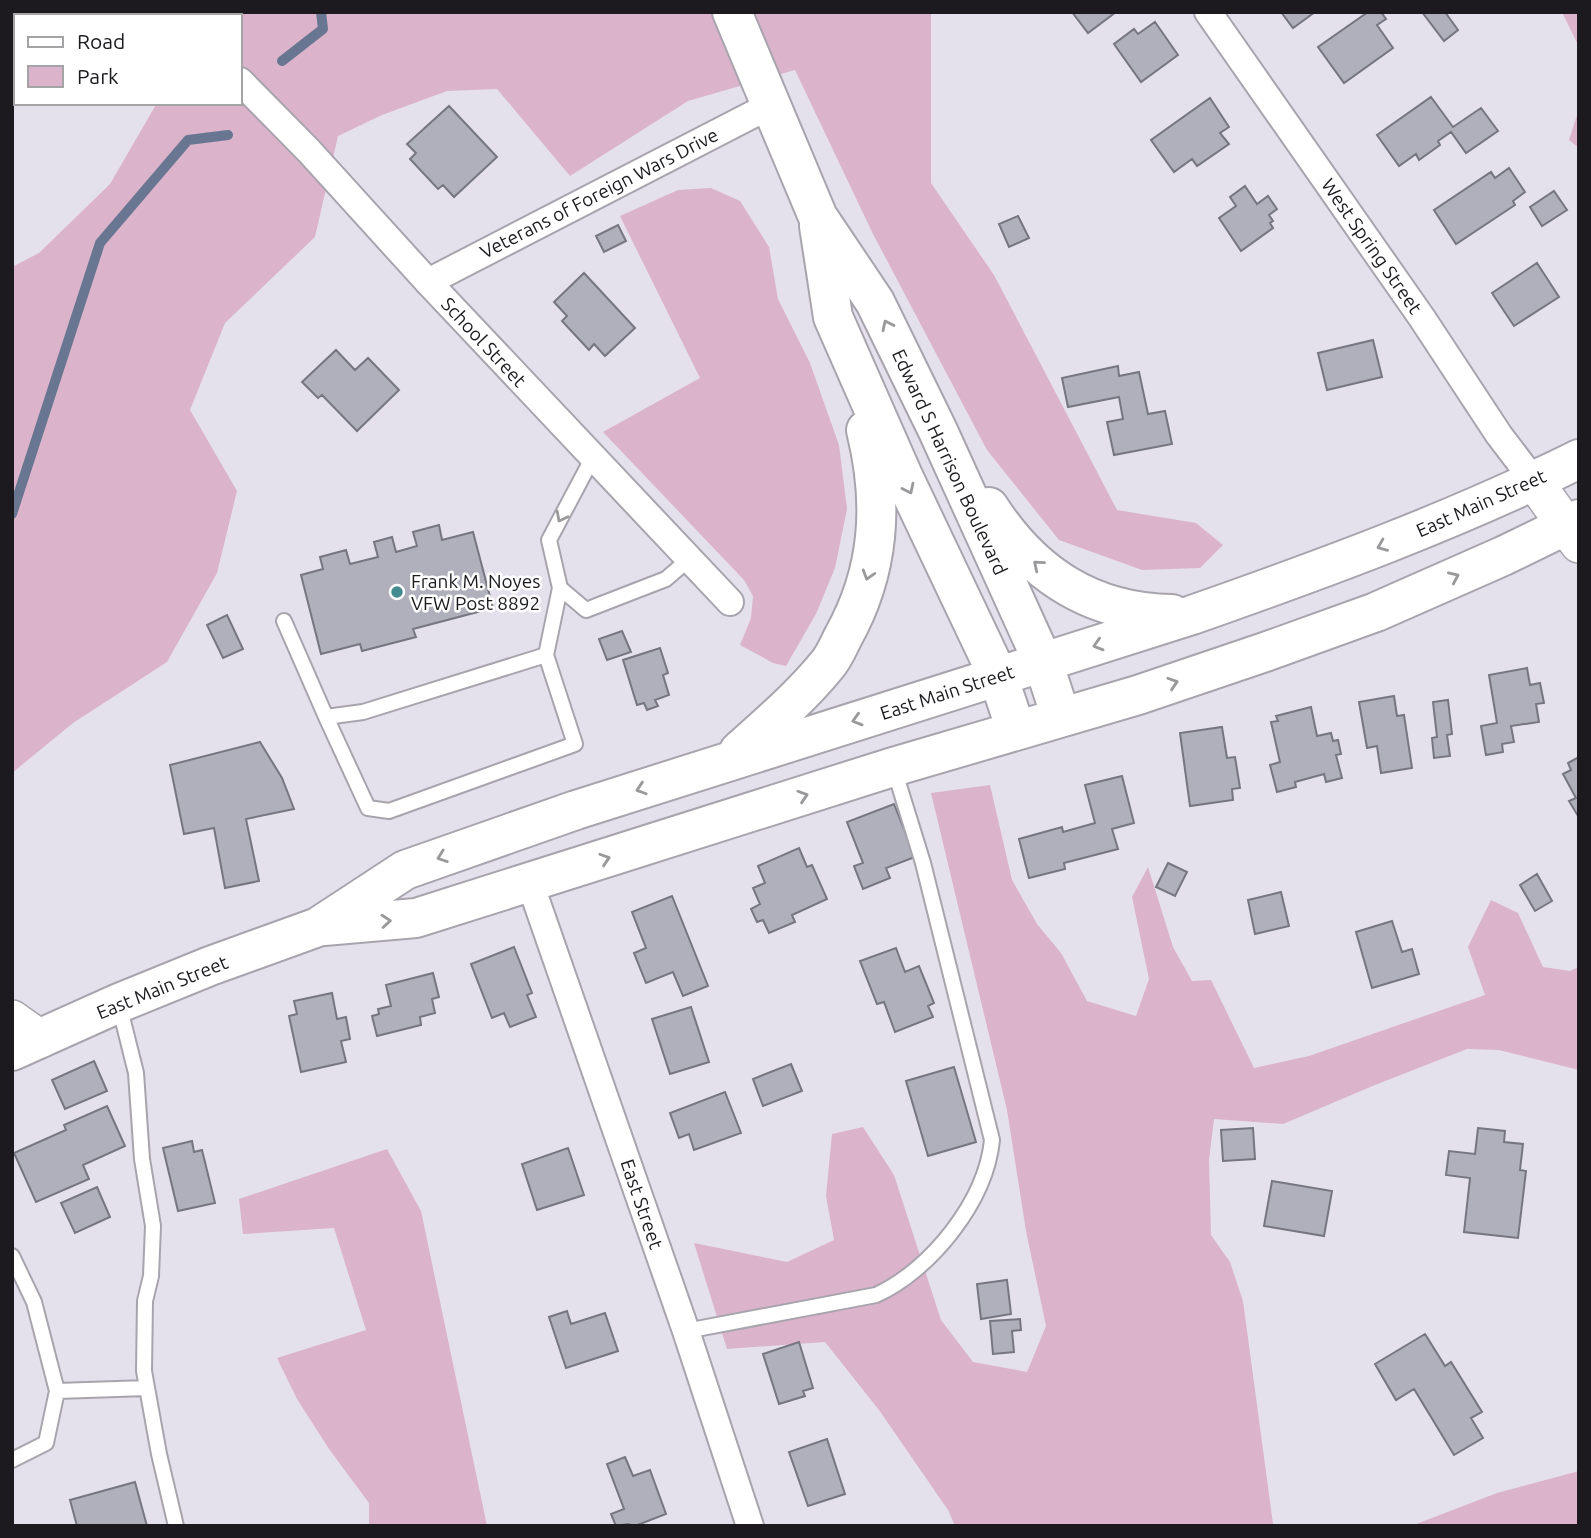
<svg xmlns="http://www.w3.org/2000/svg" width="1591" height="1538" viewBox="0 0 1591 1538" font-family="Ubuntu,sans-serif">
<style>
.green{fill:#dbb3ca}
.lines{fill:none;stroke-linecap:round;stroke-linejoin:round}
.stream{stroke:#687691;stroke-width:10}
.building{fill:#afb0bb;stroke:#757680;stroke-width:2}
.service-casing{stroke:#a8a4ae;stroke-width:18}
.minor-casing{stroke:#a8a4ae;stroke-width:30}
.secondary-casing{stroke:#a8a4ae;stroke-width:40}
.primary-casing{stroke:#a8a4ae;stroke-width:42}
.service{stroke:#fff;stroke-width:14}
.minor{stroke:#fff;stroke-width:26}
.secondary{stroke:#fff;stroke-width:37}
.primary{stroke:#fff;stroke-width:38}
.oneway{stroke:#99989a}
.poi-dot{fill:#438b8f;stroke:#fff;stroke-width:2.5}
.labels{text-anchor:middle;dominant-baseline:central;stroke-width:5;stroke-linejoin:round;paint-order:stroke}
.street-label{font-size:19px;fill:#1c1a1e;stroke:#fff}
.poi-label{font-size:19px;fill:#1c1a1e;stroke:#fff;text-anchor:start}
</style>
<rect width="100%" height="100%" fill="#e5e1ec"/>
<path class="green" d="M216,12h715v171l63,92 123,235 79,13 27,22 -23,23 -58,2 -83,-30 -72,-90 -114,-216 -78,-164 -107,31 -118,75 -73,-87 -50,2 -65,24 -44,21 -23,101 -90,86 -35,87 47,81 -20,82 -50,89 -94,61 -61,50v-506l27,-14 71,-69 47,-81h83v-87h-26z
M1562,12h17v35z
M1579,109v39l-10,-8z
M711,188l29,13 29,46 9,52 32,64 29,82 8,64 -12,59 -19,46 -30,52 -13,-3 -33,-18 11,-27 2,-22 -9,-16 -141,-148 97,-54 -80,-162 58,-26z
M990,785l22,95 25,44 24,29 26,48 49,15 13,-37 -17,-82 16,-30 25,80 19,34 19,-1 43,88 55,-12 176,-61 -17,-48 23,-47 27,13 25,54 27,4 9,-4v103l-80,-20 -32,-1 -92,36 -92,39 -69,-5 -5,41 2,75 19,27 13,39 30,223 3,2h-321l-7,-16 -69,-100 -54,-68 -98,7 -33,-106 93,19 47,-22 -8,-44 6,-62 31,-7 31,48 47,145 32,42 54,10 19,-46 -20,-95 -19,-121 -76,-317z
M387,1149l34,62 66,315h-118v-23l-40,-54 -32,-50 -20,-41 89,-28 -32,-102 -91,6 -4,-35z
M1579,1471v55h-168l86,-33z"/>
<g class="lines">
<path class="stream" d="M282,61l41,-32 -2,-17
M12,514l88,-271 88,-103 40,-5"/>
</g>
<path class="building" d="M1072,12h44l-28,21z
M1281,12h34l-22,16z
M1368,12h13l5,7 -9,6 16,23 -49,35 -26,-36z
M1422,12h23l13,18 -14,11z
M1155,22l23,33 -37,27 -27,-38 20,-15 4,5z
M12,35l4,5v57l-4,3z
M1431,97l22,30 28,-19 17,23 -32,22 -15,-21 -13,9 2,4 -21,15 -3,-6 -17,12 -22,-31z
M1210,98l19,29 -9,6 9,11 -32,22 -5,-7 -18,13 -23,-32z
M449,106l48,51 -43,40 -11,-12 -5,4 -28,-30 6,-6 -9,-9z
M1509,168l16,24 -12,9 2,4 -59,39 -22,-34 57,-38 4,6z
M1245,186l12,18 11,-8 9,13 -8,6 4,6 -3,2 3,5 -32,23 -22,-33 17,-12 -6,-9z
M1554,191l13,19 -25,16 -12,-19z
M1018,216l11,22 -20,9 -10,-23z
M618,225l8,16 -22,11 -8,-16z
M1537,263l22,34 -45,29 -22,-33z
M584,273l51,55 -30,28 -11,-12 -5,6 -27,-29 5,-5 -13,-14z
M1373,340l9,37 -55,13 -9,-37z
M336,350l19,20 13,-12 31,32 -42,41 -35,-36 -4,3 -16,-16z
M1118,366l1,10 20,-4 9,42 17,-3 7,33 -58,11 -7,-33 16,-3 -4,-22 -51,10 -6,-29z
M439,525l3,15 31,-8 20,76 -80,21 3,8 -54,14 -2,-7 -39,10 -20,-79 22,-6 -3,-12 26,-7 4,14 28,-7 -4,-15 18,-5 4,15 21,-6 -4,-14z
M227,615l16,34 -20,9 -16,-33z
M622,631l9,21 -24,8 -8,-21z
M660,648l8,25 -5,2 6,20 -14,5 3,6 -11,4 -3,-7 -7,2 -14,-45z
M1527,668l3,17 10,-2 4,20 -8,1 3,18 -28,4 3,16 -12,2 1,8 -17,3 -5,-29 16,-3 -8,-48z
M1394,696l3,20 7,-1 8,53 -31,5 -4,-27 -10,2 -8,-46z
M1448,700l4,34 -5,1 3,21 -16,2 -2,-20 5,-1 -4,-35z
M1311,707l6,29 14,-3 2,8 5,-1 3,14 -5,1 6,23 -16,4 -2,-8 -29,8 1,5 -19,5 -7,-27 10,-3 -9,-40 7,-1 -2,-5z
M1222,727l5,31 8,-1 5,31 -8,1 1,11 -43,6 -10,-73z
M260,742l22,36 12,31 -48,10 13,62 -34,7 -11,-60 -30,6 -14,-69z
M1579,757v58l-1,1 -9,-15 7,-3 -13,-24 8,-4 -3,-7z
M1122,776l12,47 -22,6 6,20 -54,14 1,6 -36,9 -10,-39 43,-12 1,5 32,-9 -10,-38z
M894,804l21,53 -29,11 4,10 -27,11 -9,-23 9,-3 -16,-41z
M799,848l8,19 5,-2 15,34 -35,16 3,7 -26,11 -6,-13 -6,2 -6,-13 9,-5 -7,-16 12,-5 -7,-17z
M1168,863l19,9 -12,24 -19,-9z
M1537,874l15,27 -17,10 -15,-26z
M1281,892l8,34 -34,8 -7,-34z
M672,896l36,90 -25,10 -10,-24 -27,11 -12,-30 12,-5 -14,-36z
M1392,921l10,31 10,-3 7,25 -47,14 -16,-56z
M514,947l18,46 -5,2 9,22 -26,10 -6,-14 -12,5 -21,-54z
M896,948l9,24 14,-6 15,37 -6,3 5,11 -38,15 -11,-30 -7,2 -17,-43z
M433,973l6,24 -7,2 3,14 -15,4 1,8 -44,11 -5,-20 7,-2 -1,-5 13,-3 -5,-21z
M332,993l5,26 9,-2 4,22 -9,2 5,21 -45,10 -12,-56 8,-2 -3,-13z
M691,1007l18,55 -39,12 -18,-55z
M94,1061l13,30 -42,18 -13,-29z
M791,1064l11,27 -39,15 -10,-27z
M954,1067l22,75 -48,14 -22,-75z
M725,1092l16,41 -47,17 -5,-16 -10,4 -9,-25z
M107,1106l18,40 -42,19 6,14 -53,23 -22,-49 52,-23 -2,-5z
M1253,1128l2,31 -32,2 -2,-31z
M1478,1128l27,3 -1,11 19,2 -3,26 6,1 -8,67 -54,-6 6,-54 -24,-3 3,-24 26,3z
M192,1141l2,11 8,-2 13,53 -37,8 -15,-63z
M568,1148l16,47 -47,15 -15,-46z
M1272,1181l60,10 -8,45 -60,-10z
M97,1187l13,30 -35,16 -14,-30z
M1007,1280l4,34 -30,5 -4,-35z
M567,1311l4,13 34,-11 13,38 -52,17 -17,-51z
M1020,1319l1,11 -9,1 2,21 -21,2 -3,-33z
M1425,1334l20,32 6,-4 31,50 -11,6 12,20 -29,17 -40,-66 -18,11 -21,-36z
M799,1342l14,46 -10,3 2,5 -26,8 -16,-50z
M827,1439l18,55 -37,12 -19,-54z
M625,1457l8,19 17,-6 16,44 -31,12 -7,-2 -12,2 -5,-12 13,-5 -17,-45z
M135,1482l12,44h-70l-7,-26z"/>
<g class="lines">
<g class="service-casing">
<path id="service" d="M593,457l-44,83 11,48 26,22 80,-31 23,-20
M284,621l42,96 37,-5 183,-57 14,-67
M326,717l42,91 21,3 186,-67 -29,-89
M119,1005l17,68 6,86 11,67 -2,50 -6,25 -1,70 15,83 17,72
M12,1256l22,46 23,89 -11,52 -34,17
M686,1331l190,-36c55,-25 110,-94 116,-155l-69,-277 -29,-94
M57,1391l90,-3"/>
</g>
<g class="minor-casing">
<path id="minor" d="M172,12l4,4
M1208,12l214,306 77,117 35,46
M240,81l69,70 119,131 302,320
M428,282l343,-177
M530,883l156,448 64,195"/>
</g>
<g class="secondary-casing">
<path id="secondary" d="M1534,481l45,63
M12,1019l28,20"/>
</g>
<g class="primary-casing">
<path id="primary" d="M732,12l86,205 57,85 63,129 105,231 18,55
M819,226l14,91 70,159 95,200 18,54
M989,507c43,67 102,106 183,107
M739,751c30,-27 62,-54 88,-86 7,-8 11,-18 16,-28 37,-66 41,-134 23,-207
M324,926l92,-8 477,-151 245,-72 127,-43 111,-40 127,-56 76,-37
M12,1051l107,-48 91,-37 108,-39 87,-57 171,-60 616,-195c131,-46 262,-94 387,-156"/>
</g>
<use href="#service" class="service"/>
<use href="#minor" class="minor"/>
<use href="#secondary" class="secondary"/>
<use href="#primary" class="primary"/>
</g>
<defs><path id="oneway-chevron" d="M-2-3.5L2.5 0L-2 3.5" fill="none" stroke-width="1.6" stroke-linecap="round" stroke-linejoin="round" transform="scale(1.75)"/></defs>
<g class="oneway">
<use href="#oneway-chevron" transform="translate(887 325) rotate(-116)"/>
<use href="#oneway-chevron" transform="translate(909 489) rotate(64)"/>
<use href="#oneway-chevron" transform="translate(561 517) rotate(117)"/>
<use href="#oneway-chevron" transform="translate(1382 546) rotate(158)"/>
<use href="#oneway-chevron" transform="translate(1038 565) rotate(-140)"/>
<use href="#oneway-chevron" transform="translate(868 575) rotate(107)"/>
<use href="#oneway-chevron" transform="translate(1454 577) rotate(-24)"/>
<use href="#oneway-chevron" transform="translate(1098 645) rotate(163)"/>
<use href="#oneway-chevron" transform="translate(1173 683) rotate(-18)"/>
<use href="#oneway-chevron" transform="translate(857 720) rotate(163)"/>
<use href="#oneway-chevron" transform="translate(641 789) rotate(162)"/>
<use href="#oneway-chevron" transform="translate(803 796) rotate(-18)"/>
<use href="#oneway-chevron" transform="translate(442 857) rotate(160)"/>
<use href="#oneway-chevron" transform="translate(605 859) rotate(-18)"/>
<use href="#oneway-chevron" transform="translate(386 921) rotate(-5)"/>
</g>
<circle class="poi-dot" cx="397" cy="592" r="7"/>
<g class="labels">
<g class="street-label">
<text transform="translate(599 193) rotate(-27)">Veterans of Foreign Wars Drive</text>
<text transform="translate(1372 246) rotate(55)">West Spring Street</text>
<text transform="translate(484 342) rotate(47)">School Street</text>
<text transform="translate(950 462) rotate(65)">Edward S Harrison Boulevard</text>
<text transform="translate(1481 503) rotate(-24)">East Main Street</text>
<text transform="translate(947 692) rotate(-18)">East Main Street</text>
<text transform="translate(162 987) rotate(-22)">East Main Street</text>
<text transform="translate(642 1204) rotate(71)">East Street</text>
</g>
<g class="poi-label">
<text x="411" y="581">Frank M. Noyes<tspan x="411" dy="22">VFW Post 8892</tspan></text>
</g>
</g>
<rect width="1591" height="1538" fill="none" stroke="#1c1a1e" stroke-width="28"/>
<rect x="14" y="14" width="228" height="91" fill="#ffffff" stroke="#a4a3a5" stroke-width="2"/>
<rect x="28" y="37" width="35" height="10" fill="#ffffff" stroke="#a4a3a5" stroke-width="2"/>
<text x="77" y="49" font-size="21" fill="#1c1a1e">Road</text>
<rect x="28" y="66" width="35" height="21" fill="#dbb3ca" stroke="#a4a3a5" stroke-width="2"/>
<text x="77" y="84" font-size="21" fill="#1c1a1e">Park</text>
</svg>
